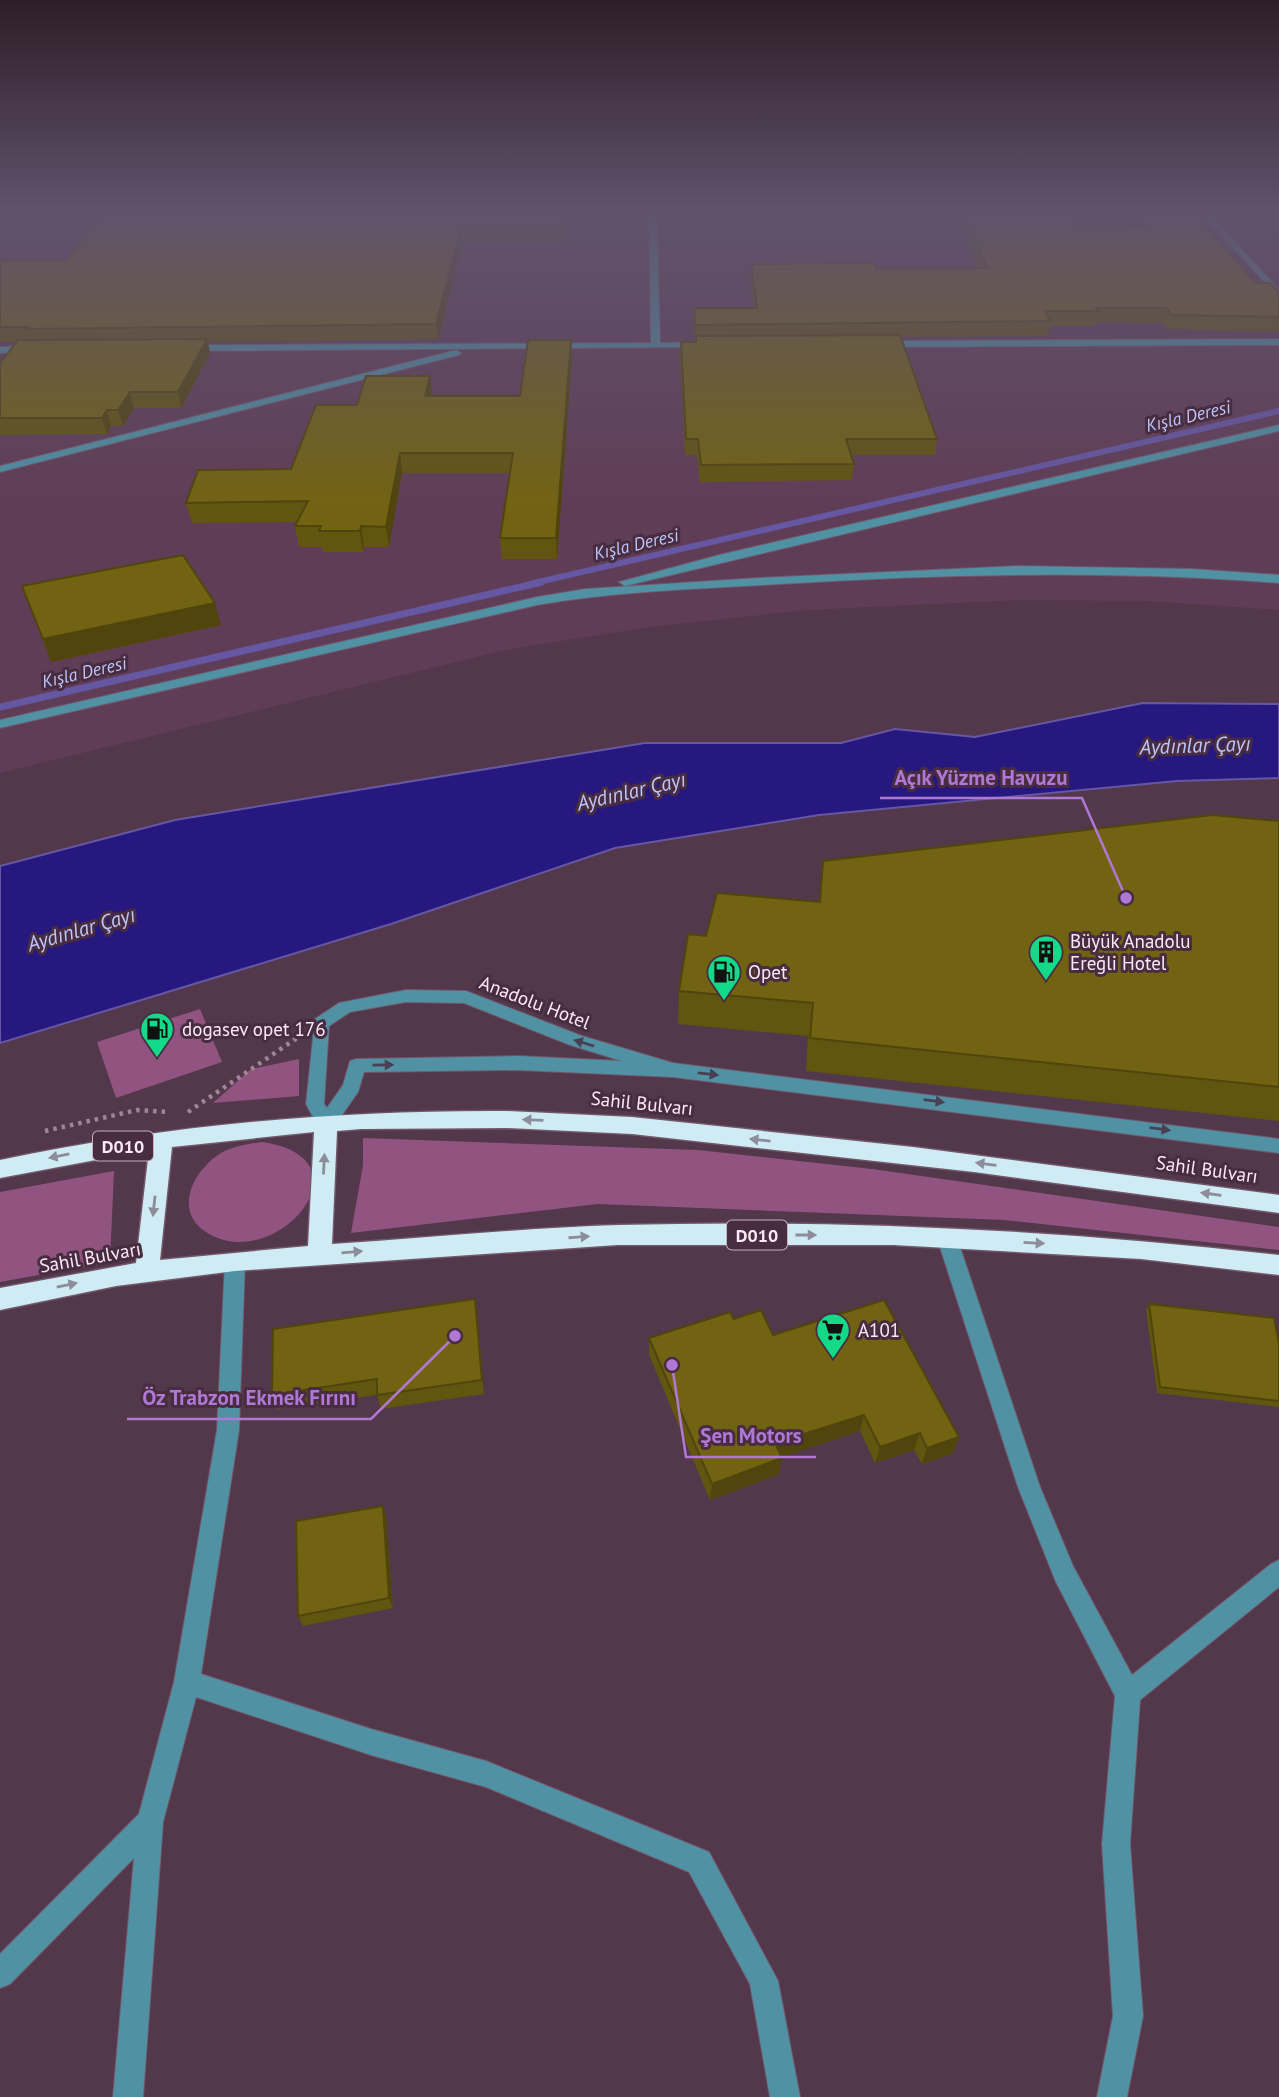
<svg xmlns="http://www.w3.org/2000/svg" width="1279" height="2097" viewBox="0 0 1279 2097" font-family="'PT Sans',sans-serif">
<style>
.built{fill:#603d56}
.green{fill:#915480}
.water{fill:#26187f;stroke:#6657a3;stroke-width:2}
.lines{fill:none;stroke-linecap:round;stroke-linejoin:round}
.stream-far1{stroke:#6657a3;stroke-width:6}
.stream{stroke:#6657a3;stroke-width:7}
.minor-casing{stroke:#71576a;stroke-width:2}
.highway-casing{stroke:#71576a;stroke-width:3}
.path{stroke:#9e8697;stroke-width:4.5;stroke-dasharray:3.5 5;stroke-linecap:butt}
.minor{fill:#5091a4;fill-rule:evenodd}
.highway{fill:#cfebf4;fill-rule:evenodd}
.wall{fill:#625510}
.shaded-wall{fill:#50450d}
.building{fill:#726313;stroke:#50450d;stroke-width:2}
.oneway{fill:#4a4054}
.oneway2{fill:#8c8c9a}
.labels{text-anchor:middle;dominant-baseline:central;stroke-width:6;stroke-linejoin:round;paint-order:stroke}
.far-water-label{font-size:18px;font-style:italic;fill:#bcc5fa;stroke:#482c40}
.shield{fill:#482c40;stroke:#c6b0bf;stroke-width:2}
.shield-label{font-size:18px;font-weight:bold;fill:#fce9f6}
.poi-label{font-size:19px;fill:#fce9f6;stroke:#482c40;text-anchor:start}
.street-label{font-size:19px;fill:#fce9f6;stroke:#482c40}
.water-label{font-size:21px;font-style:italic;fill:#bcc5fa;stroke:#482c40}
.leader{fill:none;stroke:#af78d5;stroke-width:2.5}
.callout-dot{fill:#af78d5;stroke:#482c40;stroke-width:2.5}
.callout-label{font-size:21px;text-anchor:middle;font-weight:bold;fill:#af78d5;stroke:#482c40;stroke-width:6;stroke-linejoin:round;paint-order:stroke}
</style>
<rect width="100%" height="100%" fill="#53374b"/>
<path class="built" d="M0,214h1279v396l-130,-9 -131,-1 -211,10 -158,17 -144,23 -505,123z"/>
<path class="green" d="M200,1009l22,53 -106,36 -19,-56z
M299,1059v37l-86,7 38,-34z
M363,1138l335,12 174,19 407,58v23l-275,-30 -406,-16 -247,29 12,-68z
M262,1142c112,16 16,131 -53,92 -37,-21 -17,-63 12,-81 13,-7 27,-9 41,-11z
M114,1171l-4,91 -110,20v-90z"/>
<path class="water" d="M1143,703l136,1v74l-102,3 -358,34 -204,33 -224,76 -391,119v-177l175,-46 470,-77h196l54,-14 80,8z"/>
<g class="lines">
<path class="stream-far1" d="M534,583l745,-172"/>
<path class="stream" d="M0,707l542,-125"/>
<g class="minor-casing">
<path id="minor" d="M649,214h8l3,129 42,-1 3,1v4l-518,4 -5,-3 5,-3 464,-2z
M1202,214h8l69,76v8z
M1279,339v6l-399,2 -5,-3 5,-3z
M0,347l33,-1 5,3 -5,3 -33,1z
M456,350l5,3 -2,2 -459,117v-6z
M1279,425v6l-654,155 -6,-4 100,-27z
M1019,566l174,3 86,6v8c-167,-13 -332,-9 -499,1 -81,5 -163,7 -243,21l-537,123v-8l537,-123 48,-8 173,-11z
M406,990l60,1 116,45 91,27 606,76v14l-606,-76 -155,-7 -154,2 -6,20 -25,36h-14l-13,-24 9,-85 24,-16zM406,1002l58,1 106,42 52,16 -104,-5 -162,3 -6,2 -7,24 -16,23 -3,-4 5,-78 21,-14z
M947,1230l7,2 3,6 83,249 33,79 59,109 139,-111 8,-4v27l-139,113 -10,144 13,172 -16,81h-30l16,-81 -11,-172 13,-148 -59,-114 -38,-95 -81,-249 3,-6z
M235,1253l7,2 3,6 -6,169 -38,244 170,55 115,32 223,91 69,129 22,116h-30l-20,-113 -61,-112 -203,-85 -115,-32 -175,-58 -33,125 -20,275h-30l21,-239 -124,126 -10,4v-34l139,-140 35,-132 43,-252 8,-169 3,-6z"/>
</g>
<g class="highway-casing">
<path id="highway" d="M506,1111l126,6 281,30 366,48v18l-305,-41 -342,-38 -126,-6 -145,1 -24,2 -5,113c95,-6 191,-16 286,-19 221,-6 442,5 661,30v20l-138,-16 -247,-14h-277l-382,26 -119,15 -116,24v-22l136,-25 13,-113 -149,28v-18c168,-35 335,-50 506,-49zM314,1132l-6,114 -148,14 12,-113z"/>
</g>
<path class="path" d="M188,1112l109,-74
M45,1131l92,-21 33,2"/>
<use href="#minor" class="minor"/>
<use href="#highway" class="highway"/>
</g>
<path class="wall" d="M569,214l-3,28h-103l-25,97 -230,3 2,12 -29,54h-47l-11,18h-12l-4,8 -107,1v-72l17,-21h-17v-82h66z
M1120,214h75l61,69 23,9v40l-111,-3 -5,-6 -67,-1 -1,4h-45l-2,10 -147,1 36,102 -2,16h-84l3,9 -2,16 -152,2 -3,-27h-12l-5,-97 1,-16h15l-3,-19 1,-15h60l-4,-30 1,-14 125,4h102l-18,-39 2,-13 113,10 56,-1z
M1262,214h17v17l-17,-16z
M571,340l1,18 -15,201h-55l-2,-21 10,-65h-108l-13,74h-25l-1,5h-40l-1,-5h-23l-4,-21 2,-4 -105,1 -6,-20 105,-34 139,-93 2,20h88z
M22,586l199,39 -170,37z
M1279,821v300l-473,-50 2,-35 -130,-12 1,-33 27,-55 113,-35 4,-40z
M1149,1304l130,39v64l-122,-14 -11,-83z
M477,1314l7,80 -103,15 -4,-14 -100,14 -5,-14z
M734,1319l39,16 186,102 -6,16 -31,11 -8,-14 -39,13 -15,-32 -79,26 -2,17 -69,26 -61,-145v-17z
M383,1506l3,10 7,92 -90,18 -5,-10z"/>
<path class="shaded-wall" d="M567,214h2l-3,28v-13z
M461,229l2,13 -25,97 -2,-15z
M207,339l3,15 -29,54 -3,-16z
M571,340l1,18 -15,201 -1,-21z
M430,376l2,19 -5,21 -2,-20z
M130,392l4,16 -11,18 -5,-16z
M107,410l4,16 -4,8 -5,-16z
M400,453l2,20 -13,74 -3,-20z
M361,526l3,21 -1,5 -3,-21z
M215,603l6,22 -170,37 -8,-23z
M475,1299l2,15 7,80 -2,-14z
M864,1415l-4,16 -88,29 3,-17z
M920,1433l-6,17 -39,13 5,-16z
M959,1437l-6,16 -31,11 5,-16z
M782,1458l-3,16 -69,26 2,-16z
M383,1506l3,10 7,92 -4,-10z"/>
<path class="building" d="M104,214h463l-1,15h-105l-25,95 -409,5 2,-2h-29v-67h66z
M1136,214h59l61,69h14l9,9v25l-107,-2 -6,-7h-70l3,3h-54l6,10 -356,4 -1,-17h63l-6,-44 123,-1 2,5h112l-26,-52h106l7,10 72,-1z
M900,335l37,104h-91l8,25 -153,1 -3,-26h-12l-5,-97h15v-6z
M207,339l-29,53h-48l-12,18h-11l-5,8h-102v-55l18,-23z
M528,340h43l-15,198h-56l13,-85h-113l-14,74 -25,-1 -1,5h-41l2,-5h-26l13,-25 -122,2 12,-33 93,-1 25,-64h41l9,-29h64l-5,20h95z
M183,555l32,48 -172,36 -21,-53z
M1212,815l67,6v266l-469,-49 3,-35 -134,-12 9,-57 18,2 11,-43 103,9 3,-41z
M475,1299l7,81 -105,15v-16l-105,16 1,-66z
M884,1300l75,137 -32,11 -7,-15 -40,14 -16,-32 -89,28 7,15 -70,26 -63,-146 81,-26 4,7 27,-9 12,25z
M1149,1304l125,14 5,25v58l-119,-14z
M383,1506l6,92 -91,18 -2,-95z"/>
<defs><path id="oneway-solid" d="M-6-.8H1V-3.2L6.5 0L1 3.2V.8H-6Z" transform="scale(1.75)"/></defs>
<g class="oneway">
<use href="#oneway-solid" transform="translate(584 1043) rotate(-163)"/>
<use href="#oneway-solid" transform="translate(383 1065) rotate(-1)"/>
<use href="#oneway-solid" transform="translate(708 1074) rotate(6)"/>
<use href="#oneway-solid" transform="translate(934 1101) rotate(7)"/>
<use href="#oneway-solid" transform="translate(1160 1129) rotate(7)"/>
</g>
<g class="oneway2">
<use href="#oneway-solid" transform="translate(533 1120) rotate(-178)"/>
<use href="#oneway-solid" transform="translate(760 1140) rotate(-174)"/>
<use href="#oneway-solid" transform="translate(59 1156) rotate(169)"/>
<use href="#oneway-solid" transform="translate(324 1164) rotate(-87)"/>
<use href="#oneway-solid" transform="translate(986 1164) rotate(-173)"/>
<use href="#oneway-solid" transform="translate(1211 1194) rotate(-172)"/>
<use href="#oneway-solid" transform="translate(154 1206) rotate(96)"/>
<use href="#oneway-solid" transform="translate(806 1235)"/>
<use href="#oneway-solid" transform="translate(579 1237) rotate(-4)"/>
<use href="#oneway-solid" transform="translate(1034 1243) rotate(3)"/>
<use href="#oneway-solid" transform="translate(352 1252) rotate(-5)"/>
<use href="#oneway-solid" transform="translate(67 1285) rotate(-11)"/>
</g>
<linearGradient id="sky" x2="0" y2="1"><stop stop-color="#2e1e29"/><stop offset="0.42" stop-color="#60536c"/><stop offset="1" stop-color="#60536c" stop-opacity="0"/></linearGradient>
<rect width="1279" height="507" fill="url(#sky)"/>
<defs>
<g id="building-pin" transform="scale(1.75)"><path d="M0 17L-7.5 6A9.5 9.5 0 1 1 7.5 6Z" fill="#13d989" stroke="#482c40"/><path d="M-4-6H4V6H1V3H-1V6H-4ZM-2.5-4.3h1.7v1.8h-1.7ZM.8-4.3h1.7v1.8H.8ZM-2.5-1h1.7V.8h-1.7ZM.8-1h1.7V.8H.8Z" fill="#111"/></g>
<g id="fuel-pin" transform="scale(1.75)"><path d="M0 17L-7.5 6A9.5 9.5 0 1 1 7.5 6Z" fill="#13d989" stroke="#482c40"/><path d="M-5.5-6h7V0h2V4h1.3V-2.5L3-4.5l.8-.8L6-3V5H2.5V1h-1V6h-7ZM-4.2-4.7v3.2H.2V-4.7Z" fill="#111"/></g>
<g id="supermarket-pin" transform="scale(1.75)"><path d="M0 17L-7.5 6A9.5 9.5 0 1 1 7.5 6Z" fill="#13d989" stroke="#482c40"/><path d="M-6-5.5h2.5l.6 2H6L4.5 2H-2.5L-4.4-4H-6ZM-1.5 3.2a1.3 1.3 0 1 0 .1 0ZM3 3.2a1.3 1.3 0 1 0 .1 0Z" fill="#111"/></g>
</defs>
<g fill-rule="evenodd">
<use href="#building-pin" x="1046" y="952"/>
<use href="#fuel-pin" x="724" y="972"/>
<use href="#fuel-pin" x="157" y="1029"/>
<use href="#supermarket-pin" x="833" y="1330"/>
</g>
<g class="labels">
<g class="far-water-label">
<text transform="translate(1188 416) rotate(-13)">Kışla Deresi</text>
<text transform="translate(636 544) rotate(-13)">Kışla Deresi</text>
<text transform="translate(84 672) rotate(-13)">Kışla Deresi</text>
</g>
<g class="shield">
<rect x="93" y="1131.5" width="60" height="29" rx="5"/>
<rect x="727" y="1220.5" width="60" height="29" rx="5"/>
</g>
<g class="shield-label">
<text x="123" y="1146">D010</text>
<text x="757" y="1235">D010</text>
</g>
<g class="poi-label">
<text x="1070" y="941">Büyük Anadolu<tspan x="1070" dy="22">Ereğli Hotel</tspan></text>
<text x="748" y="972">Opet</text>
<text x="182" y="1029">dogasev opet 176</text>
<text x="858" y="1330">A101</text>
</g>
<g class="street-label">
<text transform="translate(535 1002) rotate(21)">Anadolu Hotel</text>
<text transform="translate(642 1103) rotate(6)">Sahil Bulvarı</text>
<text transform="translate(1207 1169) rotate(8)">Sahil Bulvarı</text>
<text transform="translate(90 1257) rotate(-10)">Sahil Bulvarı</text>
</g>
<g class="water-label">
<text transform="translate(1195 745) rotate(-2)">Aydınlar Çayı</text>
<text transform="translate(631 791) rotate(-13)">Aydınlar Çayı</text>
<text transform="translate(81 929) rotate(-16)">Aydınlar Çayı</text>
</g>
</g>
<path class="leader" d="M1126 898L1082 798H880M455 1336L371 1419H127M672 1365L686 1457H816"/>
<g class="callout-dot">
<circle cx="1126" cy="898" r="7"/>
<circle cx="455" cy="1336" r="7"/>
<circle cx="672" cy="1365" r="7"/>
</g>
<g class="callout-label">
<text x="981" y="785">Açık Yüzme Havuzu</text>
<text x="249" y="1405">Öz Trabzon Ekmek Fırını</text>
<text x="751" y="1443">Şen Motors</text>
</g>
</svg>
